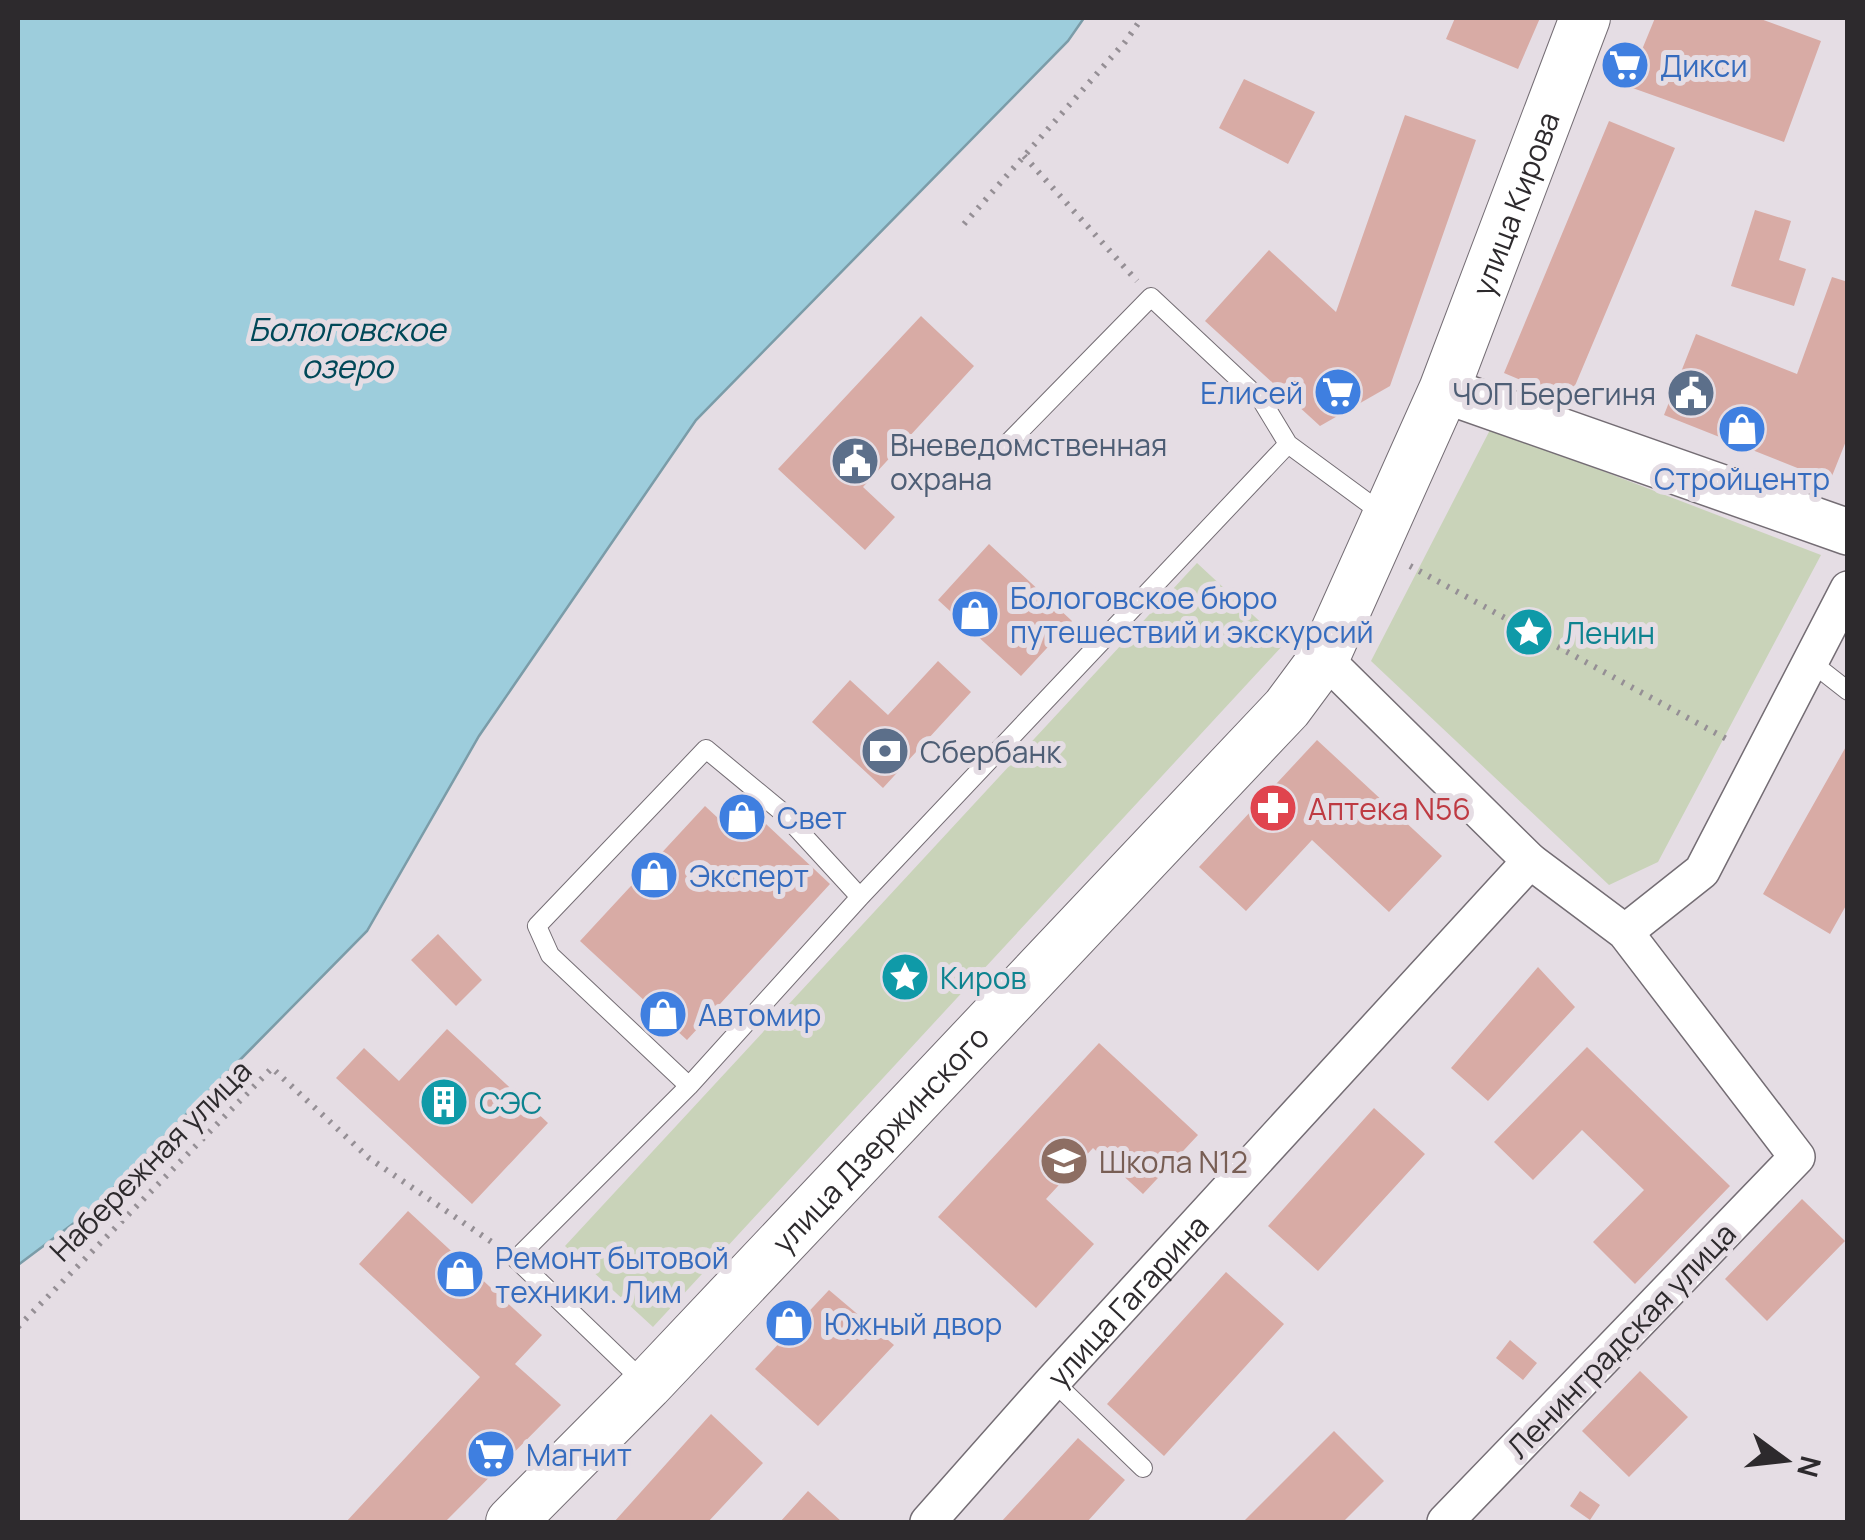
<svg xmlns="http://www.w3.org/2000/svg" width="1865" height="1540" viewBox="0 0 1865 1540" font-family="Manrope,sans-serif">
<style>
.green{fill:#c9d3b9}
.water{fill:#9dcddc;stroke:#7b9ca8;stroke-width:2.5}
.building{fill:#d8aba5}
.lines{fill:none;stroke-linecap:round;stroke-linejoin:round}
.service-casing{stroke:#746d74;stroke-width:20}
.minor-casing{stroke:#746d74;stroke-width:38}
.tertiary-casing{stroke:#746d74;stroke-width:48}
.secondary-casing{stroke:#746d74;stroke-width:52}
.path{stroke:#958f95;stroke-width:6;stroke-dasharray:2.5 8;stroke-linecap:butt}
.service{stroke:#fff;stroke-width:18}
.minor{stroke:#fff;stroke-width:35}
.tertiary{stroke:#fff;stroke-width:45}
.secondary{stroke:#fff;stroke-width:50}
.labels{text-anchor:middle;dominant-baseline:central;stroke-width:10;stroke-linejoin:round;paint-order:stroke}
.shop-label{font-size:30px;fill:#366cbe;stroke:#e5dde4;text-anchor:start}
.street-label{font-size:30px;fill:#2d2a2d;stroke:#e5dde4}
.service-label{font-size:30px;fill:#4e5e75;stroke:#e5dde4;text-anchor:start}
.culture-label{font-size:30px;fill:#0d838f;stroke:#e5dde4;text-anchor:start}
.health-label{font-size:30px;fill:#be3a42;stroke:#e5dde4;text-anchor:start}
.education-label{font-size:30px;fill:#785e54;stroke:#e5dde4;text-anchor:start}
.water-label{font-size:32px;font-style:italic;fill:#004858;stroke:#e5dde4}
</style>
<rect width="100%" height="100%" fill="#e5dde4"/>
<path class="green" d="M1491,428l330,127 -163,307 -49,23 -238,-224z
M1197,563l87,81 -631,683 -88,-81z"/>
<path class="water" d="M18,18h1066l-16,23 -372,379 -217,316 -112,195 -273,277 -76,57z"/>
<path class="building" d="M1455,18h85l-22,51 -72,-30z
M1655,18h103l63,23 -37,101 -157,-56z
M1244,79l71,33 -27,52 -69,-36z
M1405,115l71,25 -86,246 -70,40 -115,-105 64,-71 67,62z
M1609,121l66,27 -106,252 -65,-27z
M1755,210l36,11 -12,39 27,9 -12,37 -63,-20z
M1832,277l16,5v154l-18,45 -166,-66 32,-81 101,40z
M921,316l53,50 -111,121 32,30 -30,33 -87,-81z
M989,544l83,77 -51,55 -83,-76z
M938,661l33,31 -88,96 -71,-66 38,-42 38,35z
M1317,740l125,116 -53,56 -77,-72 -66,71 -47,-44z
M1848,743v159l-18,32 -67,-40z
M705,806l28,26 19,-21 78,73 -143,156 -107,-99z
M438,934l44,46 -26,26 -45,-46z
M1538,967l37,40 -87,94 -37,-33z
M447,1029l101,94 -76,81 -136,-126 28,-30 35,33z
M1099,1043l99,92 -55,59 -50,-46 -47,51 48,45 -58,64 -98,-91z
M1587,1047l143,139 -95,98 -42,-42 51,-52 -62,-60 -49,50 -39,-38z
M1374,1108l51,46 -107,117 -50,-45z
M1802,1199l43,42 -78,80 -42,-42z
M408,1211l134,124 -27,29 46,41 -116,117h-99l134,-145 -121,-113z
M1226,1272l58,52 -120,132 -57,-52z
M829,1290l65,55 -76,81 -63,-57z
M1510,1340l27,23 -14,17 -27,-22z
M1640,1371l48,46 -59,60 -47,-46z
M711,1414l52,49 -55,59h-94z
M1334,1431l50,50 -41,41h-100z
M1078,1438l47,42 -38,42h-86z
M808,1491l34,31h-62z
M1580,1491l20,14 -10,15 -20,-14z"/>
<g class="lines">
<g class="service-casing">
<path id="service" d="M1008,443l143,-146 111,104 26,43
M1811,662l37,29
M689,1086l-139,-131 -13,-29 169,-177 75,62 79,86
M1053,1381l90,87
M645,1383l-129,-124 173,-173 171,-189 428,-453 98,72"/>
</g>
<g class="minor-casing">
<g id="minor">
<path d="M1324,658l206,203 95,71 172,225 -352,365"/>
<path d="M1625,932l77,-61 146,-282"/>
<path id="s1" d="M928,1522l125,-141 477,-520"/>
</g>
</g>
<g class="tertiary-casing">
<path id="tertiary" d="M1444,390l404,142"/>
</g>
<g class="secondary-casing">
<g id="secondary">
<path id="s2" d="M511,1522l136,-137 640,-677 37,-50 120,-268 141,-372"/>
</g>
</g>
<path class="path" d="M1024,156l113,125
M964,224l161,-182 17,-24
M1410,566l322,176
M18,1327l254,-259 97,90 127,87"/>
<use href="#service" class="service"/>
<use href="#minor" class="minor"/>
<use href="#tertiary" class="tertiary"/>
<use href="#secondary" class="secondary"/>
</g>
<defs>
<g id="supermarket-disc" transform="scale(2.5)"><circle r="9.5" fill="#3f7fe0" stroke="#e5dde4"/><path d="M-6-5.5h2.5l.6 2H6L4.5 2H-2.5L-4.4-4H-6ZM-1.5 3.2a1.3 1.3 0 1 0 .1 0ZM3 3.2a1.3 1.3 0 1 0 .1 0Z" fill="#fff"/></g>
<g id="civic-disc" transform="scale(2.5)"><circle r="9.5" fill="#5c6f8a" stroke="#e5dde4"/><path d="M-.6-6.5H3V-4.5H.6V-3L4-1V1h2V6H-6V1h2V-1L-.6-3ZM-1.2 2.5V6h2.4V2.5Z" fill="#fff"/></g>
<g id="shop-disc" transform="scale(2.5)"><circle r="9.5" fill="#3f7fe0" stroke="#e5dde4"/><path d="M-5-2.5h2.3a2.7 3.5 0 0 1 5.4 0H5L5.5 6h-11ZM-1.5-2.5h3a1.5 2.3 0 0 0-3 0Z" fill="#fff"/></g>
<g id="sight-disc" transform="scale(2.5)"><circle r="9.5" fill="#0f9aa8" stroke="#e5dde4"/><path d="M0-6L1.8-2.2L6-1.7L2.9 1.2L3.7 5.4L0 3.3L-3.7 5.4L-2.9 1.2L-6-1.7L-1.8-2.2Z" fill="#fff"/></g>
<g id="bank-disc" transform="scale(2.5)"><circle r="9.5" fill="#5c6f8a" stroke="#e5dde4"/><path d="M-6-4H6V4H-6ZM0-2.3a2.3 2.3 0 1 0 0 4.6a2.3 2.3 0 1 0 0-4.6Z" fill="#fff"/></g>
<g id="pharmacy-disc" transform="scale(2.5)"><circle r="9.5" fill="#e0444e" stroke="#e5dde4"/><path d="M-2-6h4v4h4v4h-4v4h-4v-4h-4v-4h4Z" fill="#fff"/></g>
<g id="building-disc" transform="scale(2.5)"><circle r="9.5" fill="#0f9aa8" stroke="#e5dde4"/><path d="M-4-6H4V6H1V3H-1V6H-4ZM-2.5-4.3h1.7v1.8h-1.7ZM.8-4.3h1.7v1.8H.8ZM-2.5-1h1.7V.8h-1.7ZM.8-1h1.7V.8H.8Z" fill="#fff"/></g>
<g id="school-disc" transform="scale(2.5)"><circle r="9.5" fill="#8d6e63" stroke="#e5dde4"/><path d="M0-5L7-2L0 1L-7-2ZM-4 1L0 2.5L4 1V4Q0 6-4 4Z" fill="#fff"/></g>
</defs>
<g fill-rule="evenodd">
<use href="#supermarket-disc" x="1625" y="65"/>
<use href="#supermarket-disc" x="1338" y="392"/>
<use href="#civic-disc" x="1691" y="393"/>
<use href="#shop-disc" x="1742" y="429"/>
<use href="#civic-disc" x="855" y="461"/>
<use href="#shop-disc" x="975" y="614"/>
<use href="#sight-disc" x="1529" y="632"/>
<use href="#bank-disc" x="885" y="751"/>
<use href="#pharmacy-disc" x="1273" y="808"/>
<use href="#shop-disc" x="742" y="817"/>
<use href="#shop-disc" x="654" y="875"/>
<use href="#sight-disc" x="905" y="977"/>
<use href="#shop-disc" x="663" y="1014"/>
<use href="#building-disc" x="444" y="1102"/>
<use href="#school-disc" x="1064" y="1161"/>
<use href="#shop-disc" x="460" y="1274"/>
<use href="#shop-disc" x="789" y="1323"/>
<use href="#supermarket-disc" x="491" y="1454"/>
</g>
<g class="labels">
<g class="shop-label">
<text x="1660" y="65">Дикси</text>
<text x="1303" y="392" text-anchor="end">Елисей</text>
<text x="1742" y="478" text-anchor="middle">Стройцентр</text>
<text x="1010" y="597">Бологовское бюро<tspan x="1010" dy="34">путешествий и экскурсий</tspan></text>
<text x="777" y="817">Свет</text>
<text x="689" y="875">Эксперт</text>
<text x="698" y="1014">Автомир</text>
<text x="495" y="1257">Ремонт бытовой<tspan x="495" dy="34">техники. Лим</tspan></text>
<text x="824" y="1323">Южный двор</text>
<text x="526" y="1454">Магнит</text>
</g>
<g class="street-label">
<text stroke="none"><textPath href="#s2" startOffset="1680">улица Кирова</textPath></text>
<text stroke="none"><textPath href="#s2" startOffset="532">улица Дзержинского</textPath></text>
<text transform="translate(150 1160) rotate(-45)">Набережная улица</text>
<text stroke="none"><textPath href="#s1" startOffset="298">улица Гагарина</textPath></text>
<text transform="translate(1621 1340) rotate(-46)">Ленинградская улица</text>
</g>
<g class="service-label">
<text x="1656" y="393" text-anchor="end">ЧОП Берегиня</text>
<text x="890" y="444">Вневедомственная<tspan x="890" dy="34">охрана</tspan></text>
<text x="920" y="751">Сбербанк</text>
</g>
<g class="culture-label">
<text x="1564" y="632">Ленин</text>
<text x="940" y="977">Киров</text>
<text x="479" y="1102">СЭС</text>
</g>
<g class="health-label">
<text x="1308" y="808">Аптека N56</text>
</g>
<g class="education-label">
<text x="1099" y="1161">Школа N12</text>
</g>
<g class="water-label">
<text x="347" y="329">Бологовское<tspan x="347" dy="37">озеро</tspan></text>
</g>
</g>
<rect width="1865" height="1540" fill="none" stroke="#2d2a2d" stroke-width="40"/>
<g transform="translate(1785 1460) rotate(105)" stroke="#e5dde4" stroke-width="8" paint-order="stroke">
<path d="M0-8L18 38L0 25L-18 38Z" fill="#2d2a2d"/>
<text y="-15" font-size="28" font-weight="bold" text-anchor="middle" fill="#2d2a2d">N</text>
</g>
</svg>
